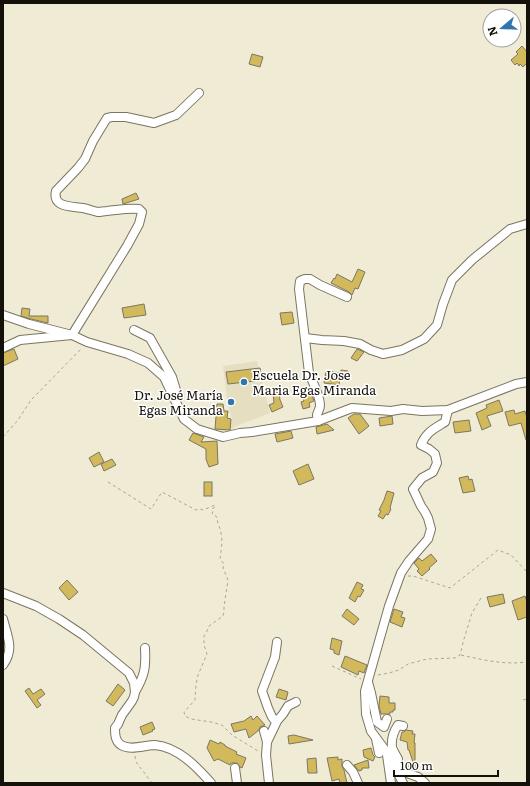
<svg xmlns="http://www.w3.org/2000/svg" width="530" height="786" viewBox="0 0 530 786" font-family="Literata,serif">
  <rect width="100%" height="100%" fill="#f0ebd5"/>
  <polygon fill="#e6dec1" points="257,361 270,413 234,427 228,434 220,433 232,420 227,399 223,366"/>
  <g fill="#d1b95c" stroke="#7c7763">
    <polygon points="522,46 527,52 527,63 523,67 520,64 519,66 517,63 515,65 511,60 518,54 516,52"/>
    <polygon points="252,54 263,57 260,67 249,64"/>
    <polygon points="136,193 139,199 123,204 122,199"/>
    <polygon points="358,269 365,272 358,289 355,288 352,295 349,292 331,283 334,278 335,279 337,274 352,282"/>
    <polygon points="144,304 146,315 124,318 122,308"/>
    <polygon points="22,308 30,309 29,316 48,316 48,323 31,319 21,316"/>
    <polygon points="292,312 294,323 282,325 280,313"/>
    <polygon points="14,349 18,359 3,366 3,353"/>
    <polygon points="357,349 364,352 357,361 351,358"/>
    <polygon points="260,368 261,374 254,375 255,381 228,384 226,372"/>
    <polygon points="341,370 348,371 347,380 340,379 339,385 324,383 326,371 341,373"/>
    <polygon points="310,390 314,401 309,403 310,407 303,409 301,402 304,401 301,393"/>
    <polygon points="279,392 280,400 283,407 272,412 269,405 274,403 273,393"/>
    <polygon points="499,400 503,411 487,416 491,426 482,430 476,413 487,408 486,405"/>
    <polygon points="217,404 223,404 224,411 228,411 227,418 231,419 230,430 215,429"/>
    <polygon points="514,410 515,414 525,411 527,418 527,440 526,440 521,423 509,426 505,412"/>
    <polygon points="354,414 360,414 369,426 359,434 348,418"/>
    <polygon points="392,416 393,424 380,426 379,418"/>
    <polygon points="469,420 471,431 455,433 453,422"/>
    <polygon points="327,424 334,430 317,434 316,427"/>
    <polygon points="291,431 293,438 277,442 275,434"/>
    <polygon points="193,433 204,437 201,442 217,441 218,464 209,467 206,459 206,449 189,440"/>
    <polygon points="99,452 104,462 94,467 89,458"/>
    <polygon points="112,459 116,465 104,471 101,464"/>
    <polygon points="308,464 314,479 299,485 293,471"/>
    <polygon points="468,476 469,480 472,479 475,491 463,493 459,478"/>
    <rect x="204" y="482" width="8" height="14"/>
    <polygon points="387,491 394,493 390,508 391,509 388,515 386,514 383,519 378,516 381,511 379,510 384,500"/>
    <polygon points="431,554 437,561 429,568 430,569 422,576 417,571 419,569 414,563 419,558 422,561"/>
    <polygon points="67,580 78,592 69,600 59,588"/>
    <polygon points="357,582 363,585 361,589 364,590 360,597 358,596 355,602 349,598"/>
    <polygon points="503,594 505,603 490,607 487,597"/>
    <polygon points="525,596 527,602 527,617 518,620 512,601"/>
    <polygon points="347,609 359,619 354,625 342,616"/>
    <polygon points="394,609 403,612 401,617 405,618 402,627 390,622"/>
    <polygon points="332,638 342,641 339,655 334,653 334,650 330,649"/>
    <polygon points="345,656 367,665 364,673 359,671 358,675 341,667"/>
    <polygon points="118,684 125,690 113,706 106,701"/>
    <polygon points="29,688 33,694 41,689 45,694 37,700 41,705 37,708 25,691"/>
    <polygon points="279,689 288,692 286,700 276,697"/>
    <polygon points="380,696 389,697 389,703 395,703 395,710 393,710 393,712 390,712 390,714 381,714 379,706"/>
    <polygon points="251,716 253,720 257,716 265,725 260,727 259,730 249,738 246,729 234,732 231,724 244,721"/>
    <polygon points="152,722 155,729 152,730 153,731 143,735 140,727"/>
    <polygon points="406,730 413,731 412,734 415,734 414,743 415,743 415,765 414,765 416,765 416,770 406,766 406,764 414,765 409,750 408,750 407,742 400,740 402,732 404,732"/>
    <polygon points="294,735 313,740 289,744 288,736"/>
    <polygon points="210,740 219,744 220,742 225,745 225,746 237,752 236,754 246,758 242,768 240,767 237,763 231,763 230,765 218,759 214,761 207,748"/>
    <polygon points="371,748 373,755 375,757 373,761 364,757 363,750"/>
    <polygon points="338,757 338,760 342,759 342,766 344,770 347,783 340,783 339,779 332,781 327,758"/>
    <polygon points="316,758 317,773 308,773 307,759"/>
    <polygon points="368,760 369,768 362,768 362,770 359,771 354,765"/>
  </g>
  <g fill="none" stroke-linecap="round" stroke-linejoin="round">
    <defs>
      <g id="minor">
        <polyline points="3,315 29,324 72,335 87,342 128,354 148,363 164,377 184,419 197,429 223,437 240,433 252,432 318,421 352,408 391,411 403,409 422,411 448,410 516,384 527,382"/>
        <polyline points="134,330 150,338 172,377 178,397"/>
        <polyline points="305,338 322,340 344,341 360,344 371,350 383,354 402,350 424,339 437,325 443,304 452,280 472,260 510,229 527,224"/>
        <path d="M3,348L20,340L72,335L127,246L139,224L142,212L139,209C128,208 118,210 107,211C104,211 101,212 98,212C93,211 88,209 83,208C72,206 52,208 56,191L78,168L85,159L93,141L107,118L112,117H126L154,123L176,115L199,93"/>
        <path d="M318,421C318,419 317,417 317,415C318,411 320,409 320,405C320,396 313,383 309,373L299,289L300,281L305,279H310L320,285L347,297"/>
        <path d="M3,593L36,606L59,619L83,635L129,673L134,683L135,692L134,697L132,701L122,715L118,724L115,728C115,734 115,741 121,745C131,751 145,745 155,745C178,747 197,767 211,783"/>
        <path d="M3,619C7,636 15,649 3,665"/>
        <polyline points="368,682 371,693 377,722 384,727 387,719"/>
        <path d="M135,692C145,675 146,667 145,648"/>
        <polyline points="276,722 272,717 268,708 262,691 275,657 277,642"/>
        <path d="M403,726L398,725C394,731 391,739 392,747C393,751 396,755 398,759L394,764L404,772L418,777L425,783"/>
        <polyline points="264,731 267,742 266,755 269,783"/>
        <polyline points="376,739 379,753"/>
        <polyline points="267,742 277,721 283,714 288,706 296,702"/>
        <polyline points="387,755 391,783"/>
        <polyline points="347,765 353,772 358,783"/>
        <polyline points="235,768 237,783"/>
        <path d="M403,783L388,754L371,731L366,714L365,691L389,606L401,573L409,561L428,539L431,529L428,518L425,512L421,506L413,489L422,478L433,472L437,463L435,454L429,449L421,445C426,432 434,429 445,422L448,410"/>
      </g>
    </defs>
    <use href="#minor" stroke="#7a7561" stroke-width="10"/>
    <g stroke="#a9a594" stroke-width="1" stroke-dasharray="3 3" stroke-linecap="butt">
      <polyline points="3,437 18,420 31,400 81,349"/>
      <path d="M108,482L151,509L162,492L196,510L200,509L203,510L215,505V507L212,509L213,511L212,514L217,517C217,523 220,527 221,533C223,541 221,551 220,559L224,564L223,568L228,580L224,607V612L223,616L209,626L207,631L204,636V645L207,654L198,675L196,684L195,700L184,712L185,716L191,719L211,722L222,725L232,735L258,751"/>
      <polyline points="408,576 413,576 450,588 498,550 511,555 527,572"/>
      <path d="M461,655C484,660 503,665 527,662"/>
      <polyline points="332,666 361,679"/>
      <polyline points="378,675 389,673 399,670 408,664 427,659 455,658 460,655 464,639 472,613 481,598"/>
      <polyline points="523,700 527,699"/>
      <polyline points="135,756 136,762 152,783"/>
    </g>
    <use href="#minor" stroke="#fff" stroke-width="8"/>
  </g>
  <g fill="#3176ab" stroke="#fff" stroke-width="1.5">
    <circle cx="244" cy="382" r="4"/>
    <circle cx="231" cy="402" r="4"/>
  </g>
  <g text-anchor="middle" stroke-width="3" stroke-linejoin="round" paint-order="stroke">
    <g font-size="13" fill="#131109" stroke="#fff" text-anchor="start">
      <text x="252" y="380">Escuela Dr. Jose<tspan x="252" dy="15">Maria Egas Miranda</tspan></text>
      <text x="223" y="400" text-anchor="end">Dr. José María<tspan x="223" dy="15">Egas Miranda</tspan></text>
    </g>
  </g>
  <rect width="530" height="786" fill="none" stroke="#131109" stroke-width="8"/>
  <g transform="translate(502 28) rotate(251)"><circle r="19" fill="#ffffff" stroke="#a1a09d"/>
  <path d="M0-3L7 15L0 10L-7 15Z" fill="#3176ab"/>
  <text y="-6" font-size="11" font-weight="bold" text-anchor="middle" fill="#131109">N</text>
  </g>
  <path d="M394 770v6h104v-6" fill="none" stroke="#131109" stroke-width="2"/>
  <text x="400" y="770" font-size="12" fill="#131109" stroke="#ffffff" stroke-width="3" paint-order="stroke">100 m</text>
</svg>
